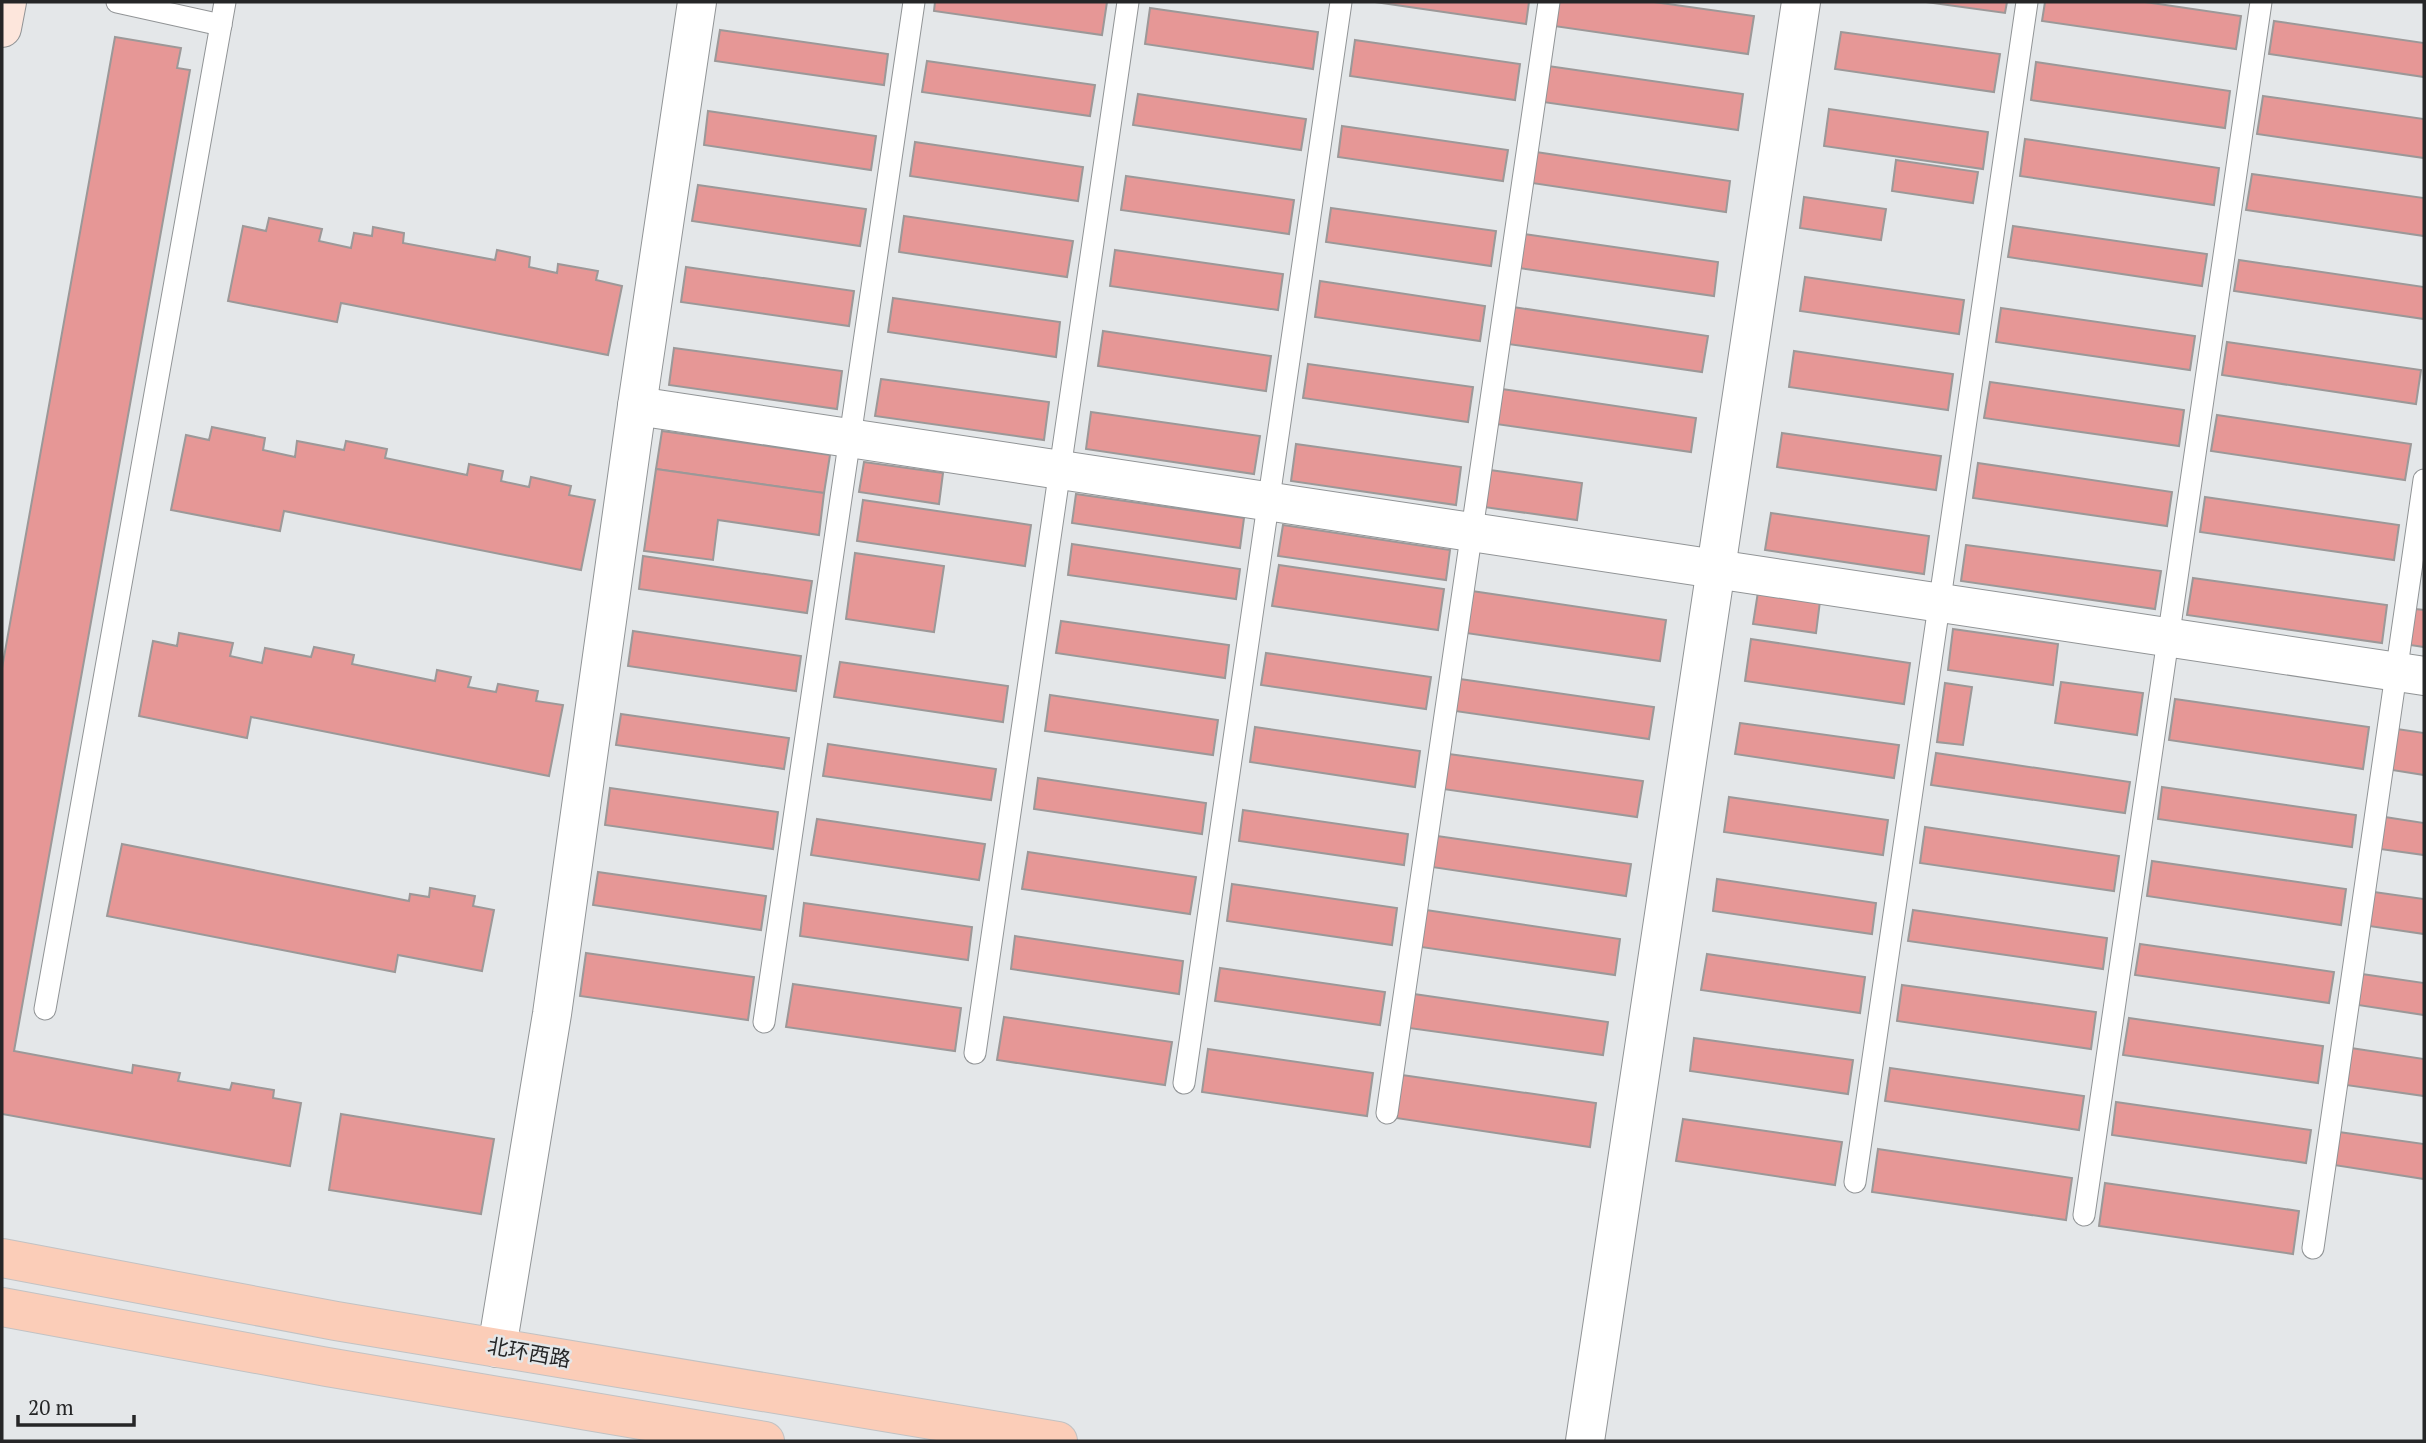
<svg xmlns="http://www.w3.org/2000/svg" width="2426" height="1443" viewBox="0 0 2426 1443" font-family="'PT Serif','Noto Sans SC',serif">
  <rect width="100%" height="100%" fill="#e4e7e9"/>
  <g fill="#e69796" stroke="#9c9898" stroke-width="2">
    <polygon points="935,2 1107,2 1102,35 934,11"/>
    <polygon points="1375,2 1529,2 1526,24"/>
    <polygon points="1558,2 1654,2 1754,16 1748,54 1554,26"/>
    <polygon points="1926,2 2007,2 2005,13"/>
    <polygon points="2045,2 2145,2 2241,16 2236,49 2042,21"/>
    <polygon points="1150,8 1318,32 1313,69 1145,44"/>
    <polygon points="2274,21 2424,43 2424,77 2269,54"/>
    <polygon points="720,30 888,54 884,85 715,61"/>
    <polygon points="1841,32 2000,54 1994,92 1835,69"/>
    <polygon points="115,37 181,48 177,68 190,70 14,1051 132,1073 133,1065 180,1073 178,1081 230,1090 232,1083 274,1090 273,1098 301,1103 290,1166 2,1114 2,668"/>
    <polygon points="1355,40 1520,64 1515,100 1350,76"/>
    <polygon points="927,61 1095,85 1090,116 922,92"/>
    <polygon points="2036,62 2230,91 2225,128 2031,100"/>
    <polygon points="1548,66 1743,94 1738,130 1543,102"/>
    <polygon points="1138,94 1306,119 1301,150 1133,125"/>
    <polygon points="2263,96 2424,119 2424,158 2257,134"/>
    <polygon points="1829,109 1988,132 1983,169 1824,146"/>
    <polygon points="708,111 876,136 871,170 704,145"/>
    <polygon points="1342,126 1508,150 1503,181 1338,157"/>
    <polygon points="2025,139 2219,168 2214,205 2020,176"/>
    <polygon points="915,142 1083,167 1078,201 910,176"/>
    <polygon points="1536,152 1730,181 1726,212 1532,183"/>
    <polygon points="1896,160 1978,172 1973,203 1892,191"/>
    <polygon points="2252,174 2424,198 2424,236 2246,210"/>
    <polygon points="1126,176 1294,200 1289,234 1121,210"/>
    <polygon points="698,185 866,209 860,246 692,221"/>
    <polygon points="1804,197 1886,209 1881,240 1800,228"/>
    <polygon points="1331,208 1496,231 1491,266 1326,242"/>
    <polygon points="904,216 1073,241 1067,277 899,252"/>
    <polygon points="269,218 322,229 319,241 351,248 354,233 372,236 373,227 404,233 403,243 495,260 497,250 530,257 529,267 557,273 558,264 598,271 596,280 622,286 608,355 341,303 337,322 228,301 243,226 266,231"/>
    <polygon points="2013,226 2207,254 2202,286 2008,257"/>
    <polygon points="1524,234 1718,262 1714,296 1519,268"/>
    <polygon points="1115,250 1283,274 1278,310 1110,286"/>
    <polygon points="2239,260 2424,287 2424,319 2234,291"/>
    <polygon points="686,267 854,291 849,326 681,302"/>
    <polygon points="1805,277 1964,300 1959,334 1800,311"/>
    <polygon points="1320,281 1485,306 1480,341 1315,317"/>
    <polygon points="893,298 1060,322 1056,357 888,332"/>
    <polygon points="1513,307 1708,336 1702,372 1508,344"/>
    <polygon points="2001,308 2195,336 2190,370 1996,342"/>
    <polygon points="1103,331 1271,356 1266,391 1098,366"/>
    <polygon points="2227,342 2421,370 2416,404 2222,375"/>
    <polygon points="674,348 842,371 837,409 669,385"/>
    <polygon points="1794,351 1953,374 1948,410 1789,387"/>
    <polygon points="1308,364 1473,387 1468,422 1303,398"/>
    <polygon points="881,379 1049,402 1044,440 875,416"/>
    <polygon points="1990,382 2184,410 2179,446 1984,418"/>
    <polygon points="1502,389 1696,418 1691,452 1496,424"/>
    <polygon points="1091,412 1260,436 1254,474 1086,449"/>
    <polygon points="2217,415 2411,444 2405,480 2211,451"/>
    <polygon points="212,427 265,438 263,450 295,457 297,441 344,450 346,441 387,449 385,458 467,475 469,464 503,471 501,481 529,487 531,477 571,486 569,495 595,500 581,570 284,511 280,531 171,510 186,435 209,440"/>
    <polygon points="662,431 830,455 824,493 656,469"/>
    <polygon points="1782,433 1941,456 1936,490 1777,467"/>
    <polygon points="1296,444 1461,467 1456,505 1291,481"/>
    <polygon points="864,462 943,473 939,504 859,492"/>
    <polygon points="1978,463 2172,492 2167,526 1973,498"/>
    <polygon points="656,469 824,493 819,535 718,520 713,560 644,551"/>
    <polygon points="1490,470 1582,483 1577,520 1484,507"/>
    <polygon points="1076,494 1244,518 1240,548 1072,523"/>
    <polygon points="2205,497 2399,525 2394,560 2200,532"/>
    <polygon points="863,500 1031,525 1025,566 857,541"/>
    <polygon points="1771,513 1929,536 1924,574 1765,550"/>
    <polygon points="1283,525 1450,550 1446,580 1278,556"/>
    <polygon points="1072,544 1240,569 1236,599 1068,575"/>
    <polygon points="1966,545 2161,571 2155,609 1961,581"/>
    <polygon points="855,553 944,566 934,632 846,619"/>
    <polygon points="643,556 812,581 807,613 639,589"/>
    <polygon points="1279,565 1444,589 1438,630 1272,606"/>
    <polygon points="2193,578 2387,605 2382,643 2187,615"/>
    <polygon points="1472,591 1666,620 1660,661 1466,633"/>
    <polygon points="1758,592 1820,601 1816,633 1753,624"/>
    <polygon points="2415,609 2424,610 2424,647 2410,645"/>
    <polygon points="1061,621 1229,645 1225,678 1056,653"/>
    <polygon points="1953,629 2058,644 2053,685 1948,670"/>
    <polygon points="633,631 801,656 796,691 628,666"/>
    <polygon points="179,633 233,643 230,656 262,663 265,648 311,657 314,647 354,655 352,664 435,681 437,670 471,677 468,687 496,692 498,684 538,691 536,701 563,705 549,776 251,717 247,738 139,716 153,641 177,646"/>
    <polygon points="1751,639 1910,663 1904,704 1745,681"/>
    <polygon points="1266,653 1431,677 1426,709 1261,685"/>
    <polygon points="840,662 1008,686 1003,722 834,697"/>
    <polygon points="1460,679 1654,707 1649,739 1455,711"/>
    <polygon points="2061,682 2143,693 2137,735 2055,723"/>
    <polygon points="1945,683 1972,687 1963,745 1937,742"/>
    <polygon points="1050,695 1218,720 1213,755 1045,731"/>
    <polygon points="2175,699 2369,727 2363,769 2169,740"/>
    <polygon points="621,714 789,738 784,769 616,745"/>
    <polygon points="1740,723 1899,745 1894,778 1735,754"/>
    <polygon points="1255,727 1420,751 1415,787 1250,762"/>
    <polygon points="2397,729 2424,733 2424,775 2392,770"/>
    <polygon points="828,744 996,769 991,800 823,776"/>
    <polygon points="1936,753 2130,782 2125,813 1931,785"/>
    <polygon points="1449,754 1643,781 1637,817 1443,789"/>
    <polygon points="1038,778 1206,803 1202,834 1034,809"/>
    <polygon points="2162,787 2356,815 2352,847 2158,819"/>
    <polygon points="610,788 778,812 773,849 605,825"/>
    <polygon points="1729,797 1888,820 1883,855 1724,832"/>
    <polygon points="1243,810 1408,834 1404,865 1239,841"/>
    <polygon points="2385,817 2424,823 2424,855 2380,849"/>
    <polygon points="817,819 985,844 979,880 811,855"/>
    <polygon points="1925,827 2119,856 2114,891 1920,863"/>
    <polygon points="1437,836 1631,864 1626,896 1432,867"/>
    <polygon points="122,844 409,901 410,894 429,897 430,888 475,896 473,906 494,910 482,971 398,955 395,972 107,916"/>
    <polygon points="1028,852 1196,877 1190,914 1022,889"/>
    <polygon points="2152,861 2346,889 2341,925 2147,896"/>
    <polygon points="598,872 766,896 761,930 593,905"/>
    <polygon points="1717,879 1876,903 1872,934 1713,911"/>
    <polygon points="1232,884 1397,908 1392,945 1227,921"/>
    <polygon points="2374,892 2424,899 2424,934 2369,926"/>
    <polygon points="804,903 972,927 968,960 800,936"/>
    <polygon points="1426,910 1620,939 1615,975 1421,947"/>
    <polygon points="1913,910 2107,938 2103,969 1908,941"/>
    <polygon points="1015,936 1183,961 1179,994 1011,969"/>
    <polygon points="2140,944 2334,972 2329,1003 2135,975"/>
    <polygon points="586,953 754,977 748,1020 580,996"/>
    <polygon points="1707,954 1865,977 1860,1013 1701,990"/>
    <polygon points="1220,968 1385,992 1380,1025 1215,1001"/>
    <polygon points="2362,974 2424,983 2424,1015 2358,1005"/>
    <polygon points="793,984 961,1008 955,1051 786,1027"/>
    <polygon points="1902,985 2096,1012 2091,1049 1897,1021"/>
    <polygon points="1414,994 1608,1022 1603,1055 1409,1028"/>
    <polygon points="1004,1017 1172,1042 1165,1085 997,1060"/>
    <polygon points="2129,1018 2323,1046 2318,1083 2123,1055"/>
    <polygon points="1694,1038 1853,1060 1848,1094 1690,1071"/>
    <polygon points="2351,1048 2424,1059 2424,1096 2346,1085"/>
    <polygon points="1208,1049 1373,1073 1367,1116 1202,1092"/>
    <polygon points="1890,1068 2084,1096 2079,1130 1885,1101"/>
    <polygon points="1402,1075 1596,1103 1590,1147 1396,1118"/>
    <polygon points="2116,1102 2311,1130 2306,1163 2112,1135"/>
    <polygon points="341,1114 494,1139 481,1214 329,1190"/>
    <polygon points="1683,1119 1842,1142 1835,1185 1676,1161"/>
    <polygon points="2339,1132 2424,1144 2424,1179 2334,1165"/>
    <polygon points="1878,1149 2072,1178 2066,1220 1872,1192"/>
    <polygon points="2105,1183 2299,1211 2293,1254 2099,1226"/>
  </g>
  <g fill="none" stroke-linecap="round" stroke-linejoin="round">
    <defs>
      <g id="service">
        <polyline points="117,2 221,25"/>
        <polyline points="45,1009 225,2"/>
        <polyline points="764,1022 914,2"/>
        <polyline points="975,1053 1128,2"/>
        <polyline points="1184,1083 1341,2"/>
        <polyline points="1387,1113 1549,2"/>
        <polyline points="1855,1182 2027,2"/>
        <polyline points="2084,1215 2261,2"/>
        <polyline points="2313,1248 2424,480"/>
      </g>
      <g id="minor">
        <polyline points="637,406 2424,676"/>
        <polyline points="497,1348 552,1014 637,406 697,2"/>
      </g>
      <polyline id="tertiary" points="1585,1441 1801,2"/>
      <polyline id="secondary" points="2,28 7,2"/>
      <g id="primary">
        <polyline points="2,1258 336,1321 1058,1441"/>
        <polyline points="2,1307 327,1367 765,1441"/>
      </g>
    </defs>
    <use href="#service" stroke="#919496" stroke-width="23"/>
    <use href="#minor" stroke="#919496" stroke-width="40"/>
    <use href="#tertiary" stroke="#919496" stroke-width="40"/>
    <use href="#secondary" stroke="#919496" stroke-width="40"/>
    <use href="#primary" stroke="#c2c2c3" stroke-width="40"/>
    <use href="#service" stroke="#fff" stroke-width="21"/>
    <use href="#minor" stroke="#fff" stroke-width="38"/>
    <use href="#tertiary" stroke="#fff" stroke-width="38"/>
    <use href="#secondary" stroke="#fde6dc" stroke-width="38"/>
    <use href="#primary" stroke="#fbcdb8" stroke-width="38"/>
  </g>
  <g text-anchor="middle" stroke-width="5" stroke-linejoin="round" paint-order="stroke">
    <g font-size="21" fill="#252627" stroke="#e4e7e9">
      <text transform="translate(529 1353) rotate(10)" y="7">北环西路</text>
    </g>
  </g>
  <rect width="2426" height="1443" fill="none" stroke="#252627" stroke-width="7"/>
  <path d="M18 1415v10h116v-10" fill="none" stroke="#252627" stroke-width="3.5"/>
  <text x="28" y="1415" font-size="21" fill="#252627" stroke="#e4e7e9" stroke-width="5" paint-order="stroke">20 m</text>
</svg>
